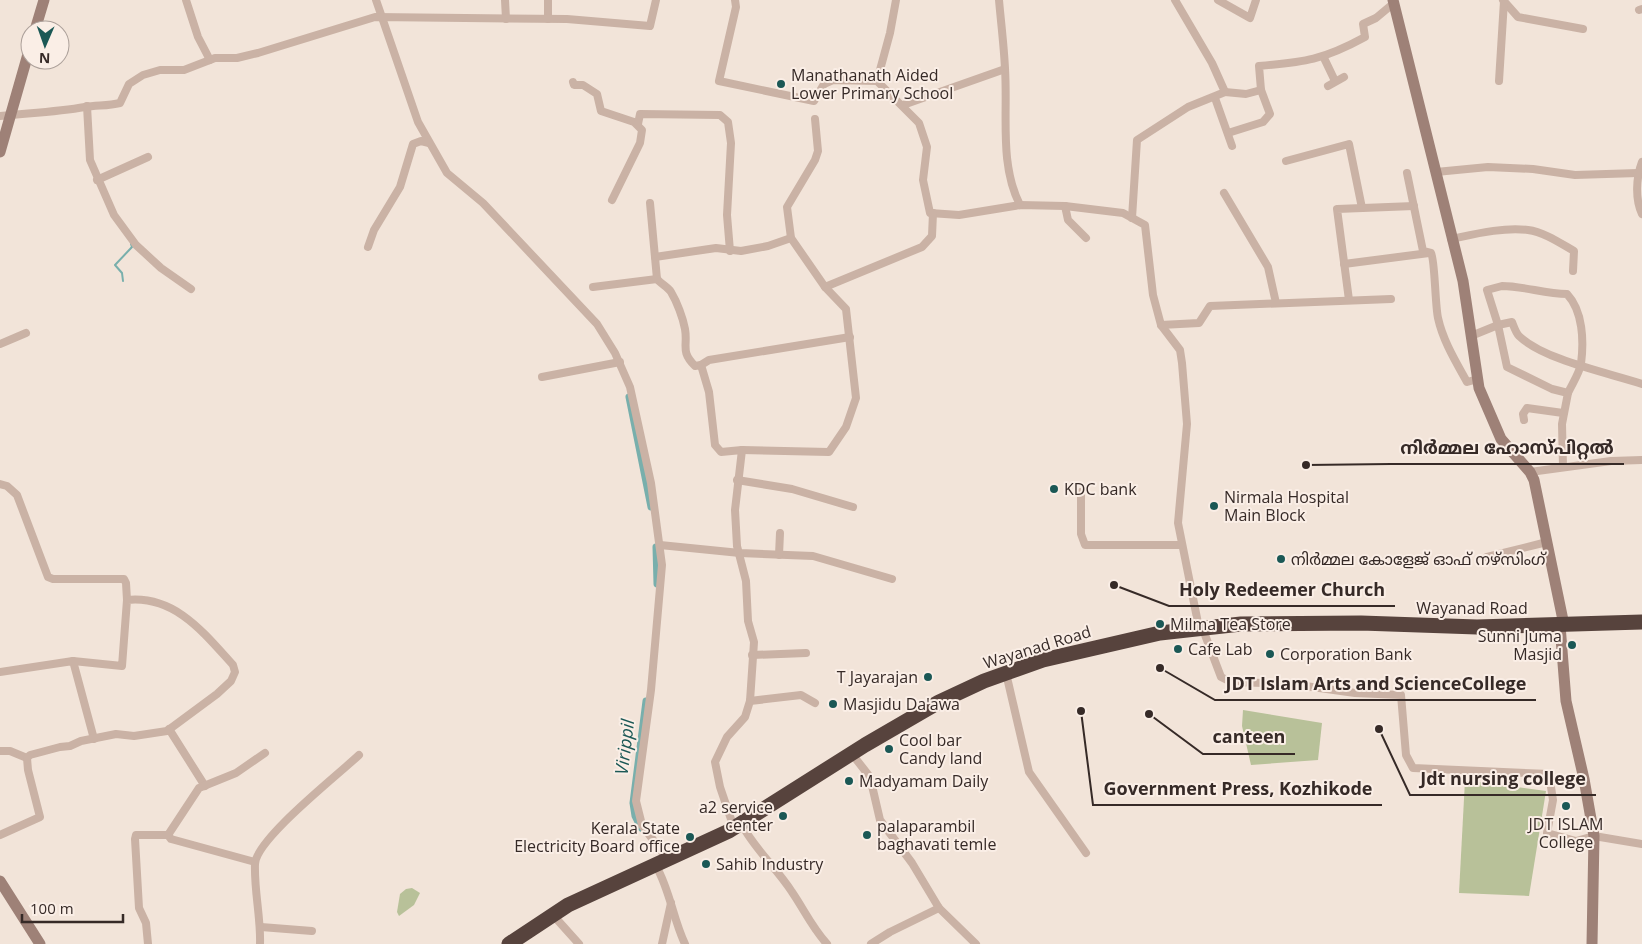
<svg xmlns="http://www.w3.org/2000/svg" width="1642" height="944" viewBox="0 0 1642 944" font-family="'Open Sans','Noto Sans Malayalam',sans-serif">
  <rect width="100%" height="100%" fill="#f2e4d9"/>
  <g fill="#b8c199">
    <polygon points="1243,710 1322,723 1318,760 1251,765 1242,726"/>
    <polygon points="1465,780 1546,791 1529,896 1459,893"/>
    <polygon points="412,888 420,893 414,905 399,916 397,912 400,894 406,889"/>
  </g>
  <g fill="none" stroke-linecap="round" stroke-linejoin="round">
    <polyline stroke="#78afac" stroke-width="2" points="123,281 122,273 115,265 132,247 131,244"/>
    <g stroke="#78afac" stroke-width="7">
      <polyline points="629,397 651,507"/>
      <polyline points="656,547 657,584"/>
      <polyline points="641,828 635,816 633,803 646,701"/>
    </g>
    <g stroke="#cab2a5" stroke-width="8">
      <polyline points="186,0 198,37 210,60"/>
      <polyline points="376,0 418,122 447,173 483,203 597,324 615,353 630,387 651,483 662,565 651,690 636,801 642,825 668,860"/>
      <polyline points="505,0 506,19"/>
      <polyline points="548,0 548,19"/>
      <polyline points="735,0 736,7 719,81 814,101 824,84 833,80 877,81 919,123 927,147 923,180 930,213 959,215 1020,205 1065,206 1123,213 1145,225 1153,295 1161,325 1180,350 1182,363 1187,424 1178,523 1199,628"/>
      <path d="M999,0C1001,23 1004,46 1005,69C1008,114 999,164 1020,205"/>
      <polyline points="1218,0 1250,18 1256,0"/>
      <polyline points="1503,0 1518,17 1583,29"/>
      <polyline points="1639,10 1642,9"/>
      <polyline points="1324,58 1335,81"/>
      <polyline points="877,81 890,33 896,0"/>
      <polyline points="1499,81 1504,1"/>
      <polyline points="573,82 574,85 583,85 597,94 601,111 634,122 642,130 640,143 612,200"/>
      <polyline points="1328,86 1344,77"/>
      <polyline points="1225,92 1246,94 1261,90"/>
      <polyline points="1215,98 1232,146"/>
      <polyline points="903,105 1005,69"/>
      <polyline points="87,106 90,160 114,215 136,245 161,268 191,289"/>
      <path d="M0,116C29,113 57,112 85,107C97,105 108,106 120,103L129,84L143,75L160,70H184L215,58H237L258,53L375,17L567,19L650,26L656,0"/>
      <polyline points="638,124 640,114 720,115 728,122 731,143 727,215 730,251"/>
      <path d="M1228,133L1263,122L1270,114L1261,90L1259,66C1305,62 1323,60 1365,37L1363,24L1376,18L1394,3"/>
      <polyline points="1286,161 1349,144 1362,208"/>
      <path d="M1642,162C1636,178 1635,199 1642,214"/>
      <polyline points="1436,172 1488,167 1533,169 1575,175 1638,173"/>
      <path d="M1407,173L1423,251L1431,253C1435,259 1435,305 1438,318C1443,341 1456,362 1467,382L1478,379"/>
      <polyline points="97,180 148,157"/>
      <polyline points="1224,193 1268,267 1276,303"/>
      <path d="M650,203L657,279C661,284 668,287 671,292C677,302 683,318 685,329C688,346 680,351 695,366L701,365"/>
      <polyline points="1065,206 1068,220 1086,238"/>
      <polyline points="1132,218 1137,140 1188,107 1225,92 1212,63 1175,0"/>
      <path d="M1451,239C1475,234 1503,227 1528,230C1544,232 1560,243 1574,251L1573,271"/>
      <polyline points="368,247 374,230 400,187 413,144 421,141 429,143"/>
      <polyline points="655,257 716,248 741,251 768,246 791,238"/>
      <polyline points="1344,264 1429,253"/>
      <path d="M1502,286C1524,286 1545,294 1567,294C1583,311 1584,341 1581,364C1579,374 1572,384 1568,393L1552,389L1507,367L1498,325L1487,290Z"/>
      <polyline points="593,287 657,279"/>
      <polyline points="825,287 922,247 932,236 933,213"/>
      <polyline points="1349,300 1337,209 1414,206"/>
      <polyline points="1161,325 1199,323 1210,306 1391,299"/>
      <path d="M1471,336L1498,325L1512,322C1514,327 1516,333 1519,336C1544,360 1609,373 1642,384"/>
      <polyline points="0,344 26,333"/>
      <polyline points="542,377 620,362"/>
      <polyline points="1524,420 1523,414 1527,408 1563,413"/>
      <polyline points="742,450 829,452 846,427 856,398 846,309 825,287 791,238 787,207 815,160 818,151 815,119"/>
      <polyline points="1563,467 1562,424 1568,393"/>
      <polyline points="1530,472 1611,461 1642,460"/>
      <polyline points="737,480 792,489 853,507"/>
      <polyline points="0,484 7,486 17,495 48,577 53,579 124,579 126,583 127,600"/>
      <polyline points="1081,492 1081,534 1085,545 1181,545"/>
      <polyline points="660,545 740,553 813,556 892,579"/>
      <polyline points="779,555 780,533"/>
      <polyline points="1487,557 1547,542"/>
      <polyline points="1202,627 1221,677 1231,682 1291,684 1355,693 1401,695 1406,755 1413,768 1549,774 1553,800 1547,833 1576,841 1594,836 1642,844"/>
      <polyline points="752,655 806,653"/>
      <polyline points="0,672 73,661 94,739"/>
      <polyline points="1006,673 1029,772 1086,853"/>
      <polyline points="750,701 801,695 815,703"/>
      <polyline points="169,729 205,786"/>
      <polyline points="0,751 10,751 27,758"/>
      <polyline points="852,754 870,777 880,820 912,863 939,908 976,944"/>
      <path d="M741,823C754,849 777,868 792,892C805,911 811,926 827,944"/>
      <polyline points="734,828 720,787 715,762 727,737 745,717 750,701 754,642 748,621 746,581 737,546 735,510 742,450 721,452 715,445 709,392 701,365 709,360 850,337"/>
      <path d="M0,835L40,817L28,770L27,758L30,755L60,747L70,746L81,741L116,734L134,736L167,731L217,694L231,681L235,672L233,665C204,633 175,595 127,600L122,666L73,661"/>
      <polyline points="255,862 171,839 168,835 199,788 236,773 265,753"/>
      <path d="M656,866C670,890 673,919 685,944"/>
      <polyline points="553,915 579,944"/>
      <polyline points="261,927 312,931"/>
      <polyline points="148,944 146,923 139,908 135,839 136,835 168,835"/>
      <path d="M260,944C261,918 254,891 255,864C256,839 338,775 359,755"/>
      <polyline points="662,944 671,903"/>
      <polyline points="871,944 890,932 939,908"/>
    </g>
    <g stroke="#9e8177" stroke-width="11">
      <polyline points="1393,0 1463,281 1479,388 1501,439 1530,472 1534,480 1564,625"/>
      <polyline points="35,30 44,0"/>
      <polyline points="0,152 30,47"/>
      <polyline points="1560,625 1566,701 1584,779 1594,836 1592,944"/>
      <polyline points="0,881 40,944"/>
    </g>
    <polyline stroke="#57433d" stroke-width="15" points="509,944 568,905 729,831 865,745 939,702 984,681 1043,660 1160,633 1241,624 1361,623 1477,627 1642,622"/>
  </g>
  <g fill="#1b5855" stroke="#faeee6" stroke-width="2">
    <circle cx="781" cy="84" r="5"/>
    <circle cx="1054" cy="489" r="5"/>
    <circle cx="1214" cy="506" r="5"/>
    <circle cx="1281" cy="559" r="5"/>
    <circle cx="1160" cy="624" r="5"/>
    <circle cx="1572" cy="645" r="5"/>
    <circle cx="1178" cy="649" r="5"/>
    <circle cx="1270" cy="654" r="5"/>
    <circle cx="928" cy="677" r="5"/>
    <circle cx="833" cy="704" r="5"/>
    <circle cx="889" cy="749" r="5"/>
    <circle cx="849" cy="781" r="5"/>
    <circle cx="1566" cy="806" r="5"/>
    <circle cx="783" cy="816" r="5"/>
    <circle cx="867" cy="835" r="5"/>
    <circle cx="690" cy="837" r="5"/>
    <circle cx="706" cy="864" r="5"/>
  </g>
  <g text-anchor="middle" stroke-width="4" stroke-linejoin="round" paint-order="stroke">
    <g font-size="16" fill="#362a27" stroke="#faeee6" text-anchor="start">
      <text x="791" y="81">Manathanath Aided<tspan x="791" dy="18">Lower Primary School</tspan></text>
      <text x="1064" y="495">KDC bank</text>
      <text x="1224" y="503">Nirmala Hospital<tspan x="1224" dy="18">Main Block</tspan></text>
      <text x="1291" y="565">നിർമ്മല കോളേജ് ഓഫ് നഴ്സിംഗ്</text>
      <text x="1170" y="630">Milma Tea Store</text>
      <text x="1562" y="642" text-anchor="end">Sunni Juma<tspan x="1562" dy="18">Masjid</tspan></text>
      <text x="1188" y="655">Cafe Lab</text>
      <text x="1280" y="660">Corporation Bank</text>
      <text x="918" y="683" text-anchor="end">T Jayarajan</text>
      <text x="843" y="710">Masjidu Da'awa</text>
      <text x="899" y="746">Cool bar<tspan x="899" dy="18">Candy land</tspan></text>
      <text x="859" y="787">Madyamam Daily</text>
      <text x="773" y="813" text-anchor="end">a2 service<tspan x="773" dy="18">center</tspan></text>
      <text x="1566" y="830" text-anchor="middle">JDT ISLAM<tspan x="1566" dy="18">College</tspan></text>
      <text x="877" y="832">palaparambil<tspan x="877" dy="18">baghavati temle</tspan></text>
      <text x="680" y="834" text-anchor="end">Kerala State<tspan x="680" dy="18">Electricity Board office</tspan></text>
      <text x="716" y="870">Sahib Industry</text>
    </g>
    <g font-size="16" fill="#362a27" stroke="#faeee6">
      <text x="1472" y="614">Wayanad Road</text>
      <text transform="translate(1037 647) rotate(-17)" y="6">Wayanad Road</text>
    </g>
    <g font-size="18" font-style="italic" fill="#1b5855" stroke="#faeee6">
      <text transform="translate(625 747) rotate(-83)" y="6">Virippil</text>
    </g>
  </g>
  <path fill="none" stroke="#362a27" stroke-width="2" d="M1306 465L1391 464H1624M1114 585L1169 606H1395M1160 668L1215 700H1536M1149 714L1203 754H1295M1379 729L1410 795H1596M1081 711L1093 805H1382"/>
  <g fill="#362a27" stroke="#faeee6" stroke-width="2">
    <circle cx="1306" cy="465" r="5"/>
    <circle cx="1114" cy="585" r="5"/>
    <circle cx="1160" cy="668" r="5"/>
    <circle cx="1149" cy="714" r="5"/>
    <circle cx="1379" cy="729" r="5"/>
    <circle cx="1081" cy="711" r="5"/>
  </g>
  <g font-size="18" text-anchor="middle" font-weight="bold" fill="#362a27" stroke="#faeee6" stroke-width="4" stroke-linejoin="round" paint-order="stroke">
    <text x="1507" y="454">നിർമ്മല ഹോസ്പിറ്റൽ</text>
    <text x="1282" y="596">Holy Redeemer Church</text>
    <text x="1376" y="690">JDT Islam Arts and ScienceCollege</text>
    <text x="1249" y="743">canteen</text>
    <text x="1503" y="785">Jdt nursing college</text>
    <text x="1238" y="795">Government Press, Kozhikode</text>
  </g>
  <g transform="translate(45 45) rotate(182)"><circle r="24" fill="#faeee6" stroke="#aca09a"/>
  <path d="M0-4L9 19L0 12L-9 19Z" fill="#1b5855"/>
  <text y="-8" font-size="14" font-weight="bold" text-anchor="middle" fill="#362a27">N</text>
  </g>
  <path d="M22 914v8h101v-8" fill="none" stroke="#362a27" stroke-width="2.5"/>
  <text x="30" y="914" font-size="15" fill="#362a27" stroke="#faeee6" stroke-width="4" paint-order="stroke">100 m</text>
</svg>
